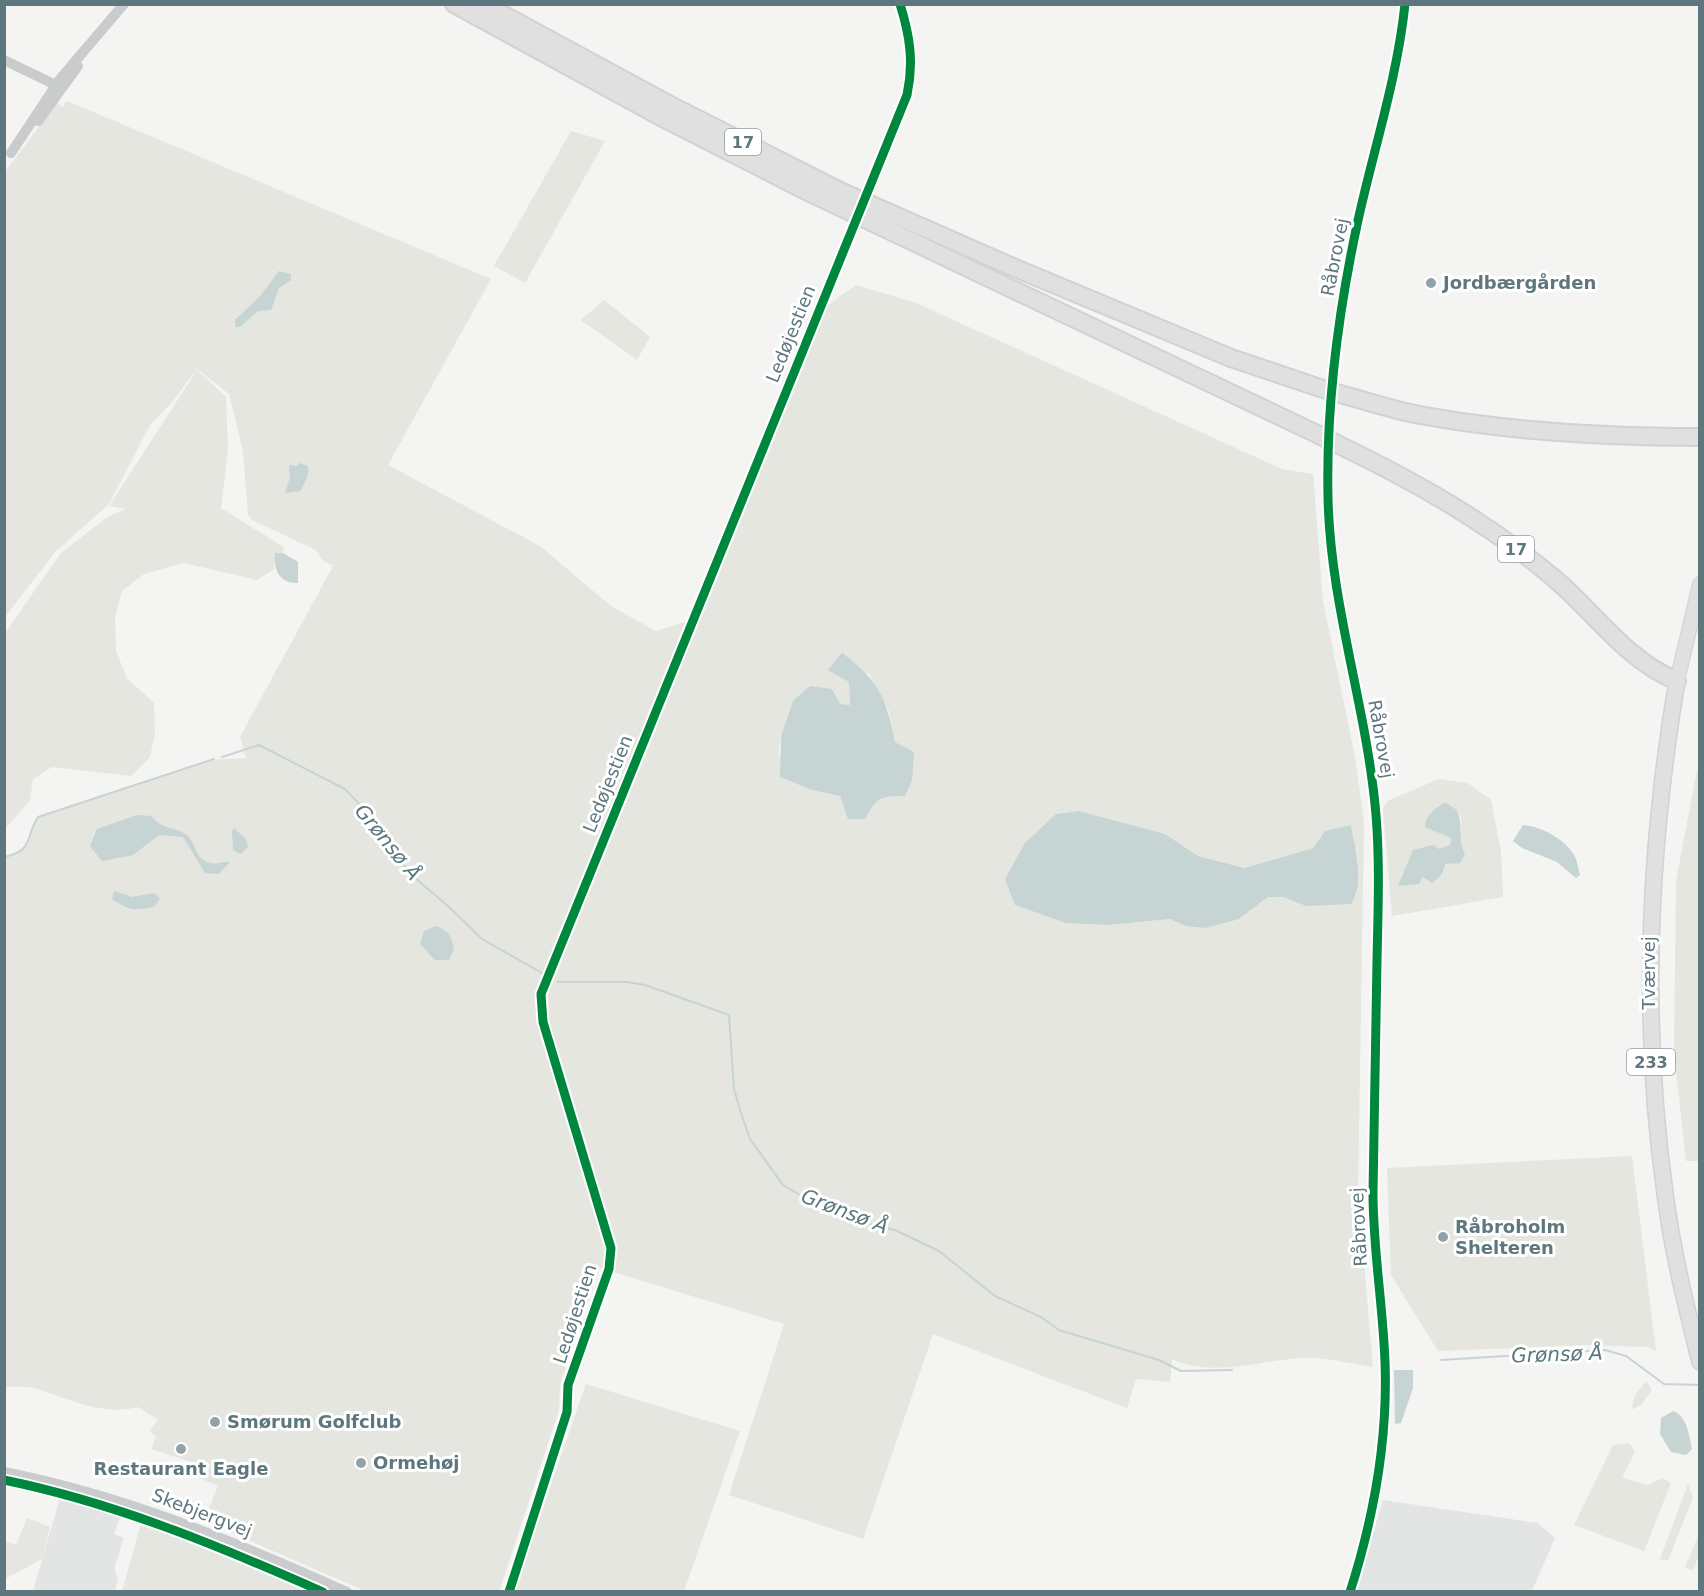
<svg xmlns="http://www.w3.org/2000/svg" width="1704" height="1596" viewBox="0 0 1704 1596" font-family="'DejaVu Sans',sans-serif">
  <rect width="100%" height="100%" fill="#f4f4f2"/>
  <g fill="#e3e5e4">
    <polygon points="60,1498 121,1516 114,1534 124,1538 114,1568 118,1579 115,1591 33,1591"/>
    <polygon points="1383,1500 1538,1523 1555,1538 1532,1591 1355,1592"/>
  </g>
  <g fill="#e4e6df" fill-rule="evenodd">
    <path d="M67,101L491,279L388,465L540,546L611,606L656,631L701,617L824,308L856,285L916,303L1282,469L1313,474L1323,601L1355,757L1364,822L1358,1193L1373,1367C1352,1364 1330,1358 1309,1358C1265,1358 1214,1379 1172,1359L1170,1382L1136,1379L1127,1408L933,1334L863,1539L729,1495L784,1324L600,1268L560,1384L559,1410L499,1592L365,1591L204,1521L218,1486L197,1477L201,1465L151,1449L156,1437L150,1431L158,1420L138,1407C102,1416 71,1400 38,1389C28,1386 15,1387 5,1387V857C34,851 25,837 38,817L209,760L246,758L240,737L333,566L322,560L316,550L252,520L248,515L243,451L229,394L197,369L172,402L150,425L109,504L55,552L5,617L4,173L57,103L63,107ZM828,669L869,674L889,711L895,742L904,747L905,796H886L874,801L812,790L778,753L781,736L793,701L850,705L849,682ZM1079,811L1165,834L1198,856L1246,868L1313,848L1325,831L1351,825L1358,861L1356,896L1307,906L1283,897H1268L1239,919L1186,926L1170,919L1108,925L1066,923L1025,843L1056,814Z"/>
    <polygon points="571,131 605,141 525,283 494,266"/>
    <polygon points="604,300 650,337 637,360 581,320"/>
    <polygon points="197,370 226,397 228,449 221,508 285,548 275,562 274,569 257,580 184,563 144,574 122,591 115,617 116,651 127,678 154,703 155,732 150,757 131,776 52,767 33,779 30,800 5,829 5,633 61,553 106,518 126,509 109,506"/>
    <polygon points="1699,760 1700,1161 1686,1161 1674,1052 1676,881"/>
    <path d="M1439,779L1468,783L1491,800L1501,852L1503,897L1392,916L1383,809L1387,801ZM1445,802C1448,804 1454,807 1457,810C1472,827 1446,872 1432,882L1423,877L1439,849L1450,846L1451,838L1425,820L1431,811Z"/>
    <polygon points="1632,1156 1656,1351 1647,1347 1588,1345 1438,1351 1391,1275 1387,1168"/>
    <polygon points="1646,1381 1652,1390 1641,1405 1631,1410 1635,1395"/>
    <polygon points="586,1384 740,1431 684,1591 514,1591"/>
    <polygon points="1629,1443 1635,1452 1622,1478 1649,1485 1662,1478 1671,1483 1644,1551 1574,1525 1613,1445"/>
    <polygon points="1688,1484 1693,1497 1668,1561 1660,1559"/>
    <polygon points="27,1518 50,1527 42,1559 5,1579 5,1541 16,1545"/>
    <polygon points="141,1523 213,1548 312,1591 122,1591"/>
    <polygon points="1699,1534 1699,1555 1693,1571 1685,1567"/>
  </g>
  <g fill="#c6d4d4">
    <polygon points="279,271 291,274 291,280 279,288 271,310 258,311 240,327 235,327 235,320 260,296"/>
    <path d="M299,463L308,466C310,475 305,482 300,491L285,493L290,478L289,465L297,466Z"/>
    <path d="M275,553H283L298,562V583C278,583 274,570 275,553Z"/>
    <path d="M842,653C879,681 886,697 895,742L914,752L912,780L905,796C880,796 877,797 865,819H848L840,796L812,790L780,777L781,736L793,701L810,686L832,689L840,704L850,705L849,682L828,670Z"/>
    <path d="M1445,802L1457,810C1464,826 1457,840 1465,854L1460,863L1446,864L1441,875L1432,883L1423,877L1419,884L1398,886L1413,850L1433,845L1439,849L1450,845L1451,838L1425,827C1425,814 1435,809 1445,802Z"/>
    <path d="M1079,811L1165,834L1198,856L1245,868L1313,848L1325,831L1351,825C1355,848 1365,883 1351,904L1306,906L1283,897H1268L1239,919L1206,928L1186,926L1170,919L1108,925L1066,923L1015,905L1005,879L1025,843L1056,814Z"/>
    <path d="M137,815L151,816C163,831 177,826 188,836C196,845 195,857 207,862C216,866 222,861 230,862L219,874L205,873L183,837L159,835L133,855L102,861L90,846L97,829Z"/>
    <path d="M1523,825C1539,826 1563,838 1572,852C1577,858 1578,868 1580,875L1576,878L1557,862L1522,848L1513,841Z"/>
    <polygon points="234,828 246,839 248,847 241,854 233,850 232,831"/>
    <path d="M114,891L132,897L154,893L160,898L155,906C136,912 128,910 112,899Z"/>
    <path d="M436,926C449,930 452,938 454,950L449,960H435L420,944L424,931Z"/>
    <polygon points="1394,1370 1413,1370 1413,1388 1401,1423 1395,1424"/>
    <path d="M1673,1411C1687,1416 1689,1435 1692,1449L1686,1455L1671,1452L1660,1434L1661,1418Z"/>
  </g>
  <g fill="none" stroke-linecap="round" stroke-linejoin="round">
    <g stroke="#c6d4d4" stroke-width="2">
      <polyline points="222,757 259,745 345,789 365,810 390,849 414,877 449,907 482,939 542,973"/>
      <path d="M4,857C34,851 25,837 38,817L214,759"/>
      <polyline points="558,982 627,982 645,985 729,1015 734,1089 741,1113 750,1139 783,1185 810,1201 870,1224 895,1230 939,1251 995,1296 1041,1317 1059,1330 1159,1360 1181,1371 1232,1370"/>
      <polyline points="1441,1360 1605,1350 1626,1356 1664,1384 1700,1385"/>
    </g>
    <defs>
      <polyline id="primary" points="1677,681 1700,584"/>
      <path id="trunk" d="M1677,681C1648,852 1641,1021 1665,1193C1672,1250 1686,1306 1700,1362"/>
      <g id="motorway">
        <polyline points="454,4 659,116 804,190 1319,435"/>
        <polyline points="484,4 674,107 840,191 1008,265 1231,358 1320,388"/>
        <path d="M1340,394C1367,401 1393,410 1420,415C1512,432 1606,437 1700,437"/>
        <path d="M1337,444C1414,481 1489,523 1555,579C1595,613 1626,660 1677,681"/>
      </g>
    </defs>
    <use href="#primary" stroke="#d0d1d1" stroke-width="16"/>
    <use href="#trunk" stroke="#d1d2d2" stroke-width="18"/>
    <use href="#motorway" stroke="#d1d2d2" stroke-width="20"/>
    <g stroke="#cacbcc" stroke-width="10">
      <polyline points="4,60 60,87"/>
      <polyline points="38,121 78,66"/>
      <polyline points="11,153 60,79 124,4"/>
      <path d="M4,1472C125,1496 236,1542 347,1592"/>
      <path d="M1350,1592C1374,1517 1388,1441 1385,1362C1383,1306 1373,1249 1373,1193C1374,1115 1375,1037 1377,960C1378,912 1380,863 1376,815C1367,708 1330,605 1328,497C1326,405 1338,314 1357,225C1373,151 1397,80 1405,4"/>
    </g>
    <use href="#primary" stroke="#dfe0df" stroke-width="14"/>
    <use href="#trunk" stroke="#dfe0df" stroke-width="15"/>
    <use href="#motorway" stroke="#dfe0df" stroke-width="16"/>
    <defs>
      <g id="motorway-bridge">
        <polyline points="1320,388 1340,394"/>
        <polyline points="1319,435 1337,444"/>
      </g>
    </defs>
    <use href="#motorway-bridge" stroke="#d1d2d2" stroke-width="20" stroke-linecap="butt"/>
    <use href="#motorway-bridge" stroke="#dfe0df" stroke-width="16"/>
    <defs>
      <g id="cycleway">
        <path d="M4,1480C116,1503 219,1546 323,1592"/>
        <path d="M509,1592L567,1412L568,1385L609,1269L611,1248L543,1022L541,994L907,95C914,63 910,36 900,4"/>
        <path d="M1350,1592C1374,1517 1388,1441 1385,1362C1383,1306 1373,1249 1373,1193C1374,1115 1375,1037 1377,960C1378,912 1380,863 1376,815C1367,708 1330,605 1328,497C1326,405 1338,314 1357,225C1373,151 1397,80 1405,4"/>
      </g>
    </defs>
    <use href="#cycleway" stroke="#fff" stroke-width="13"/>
    <use href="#cycleway" stroke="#00873e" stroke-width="9"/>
  </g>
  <g fill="#92a3a7" stroke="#fff" stroke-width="2">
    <circle cx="1431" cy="283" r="6"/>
    <circle cx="1443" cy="1237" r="6"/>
    <circle cx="215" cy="1422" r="6"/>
    <circle cx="181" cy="1449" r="6"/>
    <circle cx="361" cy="1463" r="6"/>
  </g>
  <g text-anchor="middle" stroke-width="6" stroke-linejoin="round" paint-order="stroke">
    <g fill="#fff" stroke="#8ea0a5" stroke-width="1.5">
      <rect x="725" y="129" width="36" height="26" rx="4.5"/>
      <rect x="1498" y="536" width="36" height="26" rx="4.5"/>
      <rect x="1627" y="1049" width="48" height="26" rx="4.5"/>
    </g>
    <g font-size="16" font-weight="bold" fill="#5e777f">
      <text x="743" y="148">17</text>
      <text x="1516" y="555">17</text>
      <text x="1651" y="1068">233</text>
    </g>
    <g font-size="18" fill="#5e777f" stroke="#fff">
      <text transform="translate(1335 257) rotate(-79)" y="6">Råbrovej</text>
      <text transform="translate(791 334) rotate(-68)" y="6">Ledøjestien</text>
      <text transform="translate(1381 739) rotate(80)" y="6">Råbrovej</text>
      <text transform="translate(608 784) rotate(-68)" y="6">Ledøjestien</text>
      <text transform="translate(1649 973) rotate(-90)" y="6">Tværvej</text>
      <text transform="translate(1359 1227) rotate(-93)" y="6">Råbrovej</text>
      <text transform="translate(575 1314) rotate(-72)" y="6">Ledøjestien</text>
      <text transform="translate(202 1513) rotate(21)" y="6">Skebjergvej</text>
    </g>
    <g font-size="18" font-weight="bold" fill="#5e777f" stroke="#fff" text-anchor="start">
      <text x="1443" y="289">Jordbærgården</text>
      <text x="1455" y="1233">Råbroholm<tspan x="1455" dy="21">Shelteren</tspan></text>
      <text x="227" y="1428">Smørum Golfclub</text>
      <text x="373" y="1469">Ormehøj</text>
      <text x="181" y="1475" text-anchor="middle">Restaurant Eagle</text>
    </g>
    <g font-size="20" font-style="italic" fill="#58787b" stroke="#fff">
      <text transform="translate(388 842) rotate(51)" y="7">Grønsø Å</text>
      <text transform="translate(845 1211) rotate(21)" y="7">Grønsø Å</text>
      <text transform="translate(1557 1354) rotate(-2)" y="7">Grønsø Å</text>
    </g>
  </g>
  <rect width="1704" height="1596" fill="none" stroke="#5e777f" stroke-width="12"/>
</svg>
